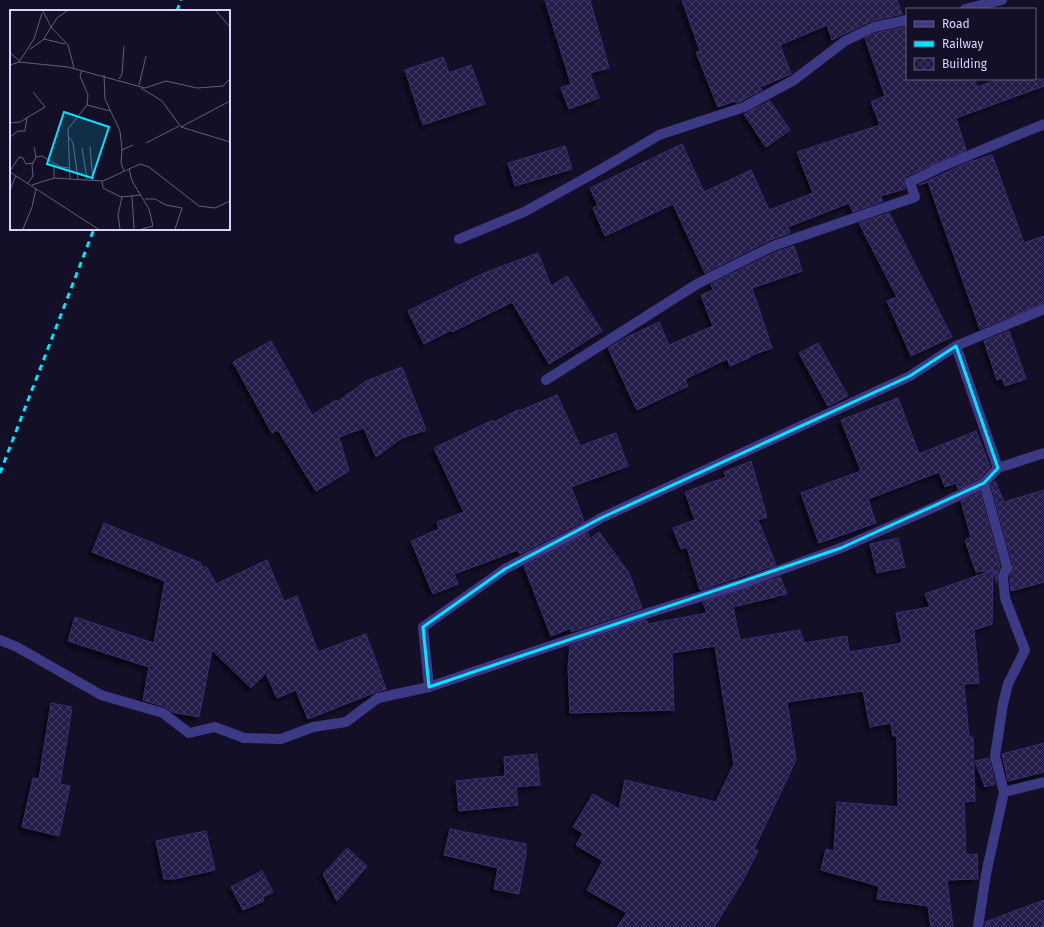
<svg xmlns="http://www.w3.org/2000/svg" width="1044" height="927" viewBox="0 0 1044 927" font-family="'Fira Sans',sans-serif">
  <defs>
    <pattern id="building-cross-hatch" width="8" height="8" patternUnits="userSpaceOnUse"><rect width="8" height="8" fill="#241b47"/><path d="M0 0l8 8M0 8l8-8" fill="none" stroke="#433b63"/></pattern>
    <filter id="shadow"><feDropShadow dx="-3.5" dy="3.5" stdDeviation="2" flood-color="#0009"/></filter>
  </defs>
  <rect width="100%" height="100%" fill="#130f26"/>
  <g fill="url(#building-cross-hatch)" stroke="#3b2d73" filter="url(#shadow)">
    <polygon points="545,0 590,0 609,68 590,73 599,98 569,109 561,88 571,84"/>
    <polygon points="682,0 897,0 902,14 871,21 832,40 827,25 780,45 791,74 760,87 762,90 741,101 736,103 735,101 718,107 696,52 700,51"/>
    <polygon points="906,27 907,79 974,79 977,87 1000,79 1044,79 1044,86 956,118 966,150 907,176 904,181 905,189 880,196 883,201 853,212 849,203 788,227 790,233 770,240 705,273 673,204 605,236 593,208 598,206 590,188 682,144 704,192 751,170 769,210 813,193 797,152 880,125 871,102 885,96 865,38 876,33"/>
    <polygon points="443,57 449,73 471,65 485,104 423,125 405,70"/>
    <polygon points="770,101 790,130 766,147 744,114"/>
    <polygon points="565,146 572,169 515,186 508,163"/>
    <polygon points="992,155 1024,243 1044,236 1044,303 980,329 928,182 919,185 969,162"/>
    <polygon points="889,213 952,337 911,356 887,301 897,297 859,223"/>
    <polygon points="794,246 802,271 752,288 772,348 750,356 751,357 730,366 727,359 685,379 688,386 637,410 608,348 623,339 659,322 669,345 713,326 701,295 713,290 711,284 776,252"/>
    <polygon points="538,253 551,286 567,276 602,331 549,364 512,302 452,332 451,330 424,344 408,311 484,273"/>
    <polygon points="1009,331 1026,379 1005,386 1002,378 997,380 984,341"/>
    <polygon points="271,341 312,415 336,400 337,402 366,381 402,367 426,430 402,438 376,457 364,428 339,437 349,471 316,491 278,430 272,433 233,362"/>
    <polygon points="818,343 848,396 828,406 799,353"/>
    <polygon points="557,395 580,446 616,433 628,466 571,487 584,521 520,554 518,550 454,574 458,584 433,594 411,541 439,529 437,522 464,512 434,448 493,420 494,422 518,410 519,411"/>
    <polygon points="898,398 919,454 976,431 990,467 980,478 958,489 956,483 945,487 939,472 868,499 876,523 819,543 801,493 861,471 841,420"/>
    <polygon points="751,461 767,517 758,520 776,565 700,590 687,547 681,549 673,528 695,520 685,492 726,477 724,472"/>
    <polygon points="995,481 1004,502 1044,490 1044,582 1011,591 1010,577 1013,565 991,485"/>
    <polygon points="980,492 1000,566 997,574 997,583 993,570 992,624 974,630 979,683 964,684 969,737 973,737 975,801 964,802 966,855 977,854 978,879 947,880 953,927 931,927 928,906 877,899 879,886 821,870 826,849 834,851 837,802 898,807 897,736 893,736 891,723 870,727 863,691 787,702 796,760 754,849 758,851 742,882 714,927 617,927 627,913 587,890 603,861 576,845 583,833 573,827 593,794 619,809 625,780 716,802 734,764 715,646 672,653 674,710 570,713 568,667 570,646 646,620 648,624 707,613 703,602 780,577 787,594 733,607 740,640 800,630 804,643 847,636 849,652 902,643 896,613 930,607 925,594 993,570 976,572 965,540 971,537 961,501"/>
    <polygon points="104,523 201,563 203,568 206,566 216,584 267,560 284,601 297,596 318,652 366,634 386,689 376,692 308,719 296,690 277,698 266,673 251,688 212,650 199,717 172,712 165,707 143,700 149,667 68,641 75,617 154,643 165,581 92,552"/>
    <polygon points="599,532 629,573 642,608 571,632 571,628 551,636 524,566 588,533 590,539"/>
    <polygon points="898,538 905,567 877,573 870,544"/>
    <polygon points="51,703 72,707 60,784 70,786 59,836 22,827 33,778 39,779"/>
    <polygon points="1044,743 1044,772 1008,781 1002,754"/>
    <polygon points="537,754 540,785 516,787 518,805 459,811 456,781 505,776 504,757"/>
    <polygon points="989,758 995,784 985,787 975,761"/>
    <polygon points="450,829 526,844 526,854 519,894 494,889 498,868 444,855"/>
    <polygon points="206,831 215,870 174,879 164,879 156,841"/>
    <polygon points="347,848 367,866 337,901 323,874"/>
    <polygon points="262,871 273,892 263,897 264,901 243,910 231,887"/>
    <polygon points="1044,900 1044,927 985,927 985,922"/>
  </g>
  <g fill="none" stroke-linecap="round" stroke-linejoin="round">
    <g stroke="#3d3a85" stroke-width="10">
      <polyline points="965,9 1002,0"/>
      <polyline points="459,239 524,212 598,171 659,135 744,107 794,80 845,41 874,27 907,20"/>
      <polyline points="956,346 998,468"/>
      <polyline points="546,380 697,284 773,246 915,197 910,182 941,167 1044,124"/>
      <polyline points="0,640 17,647 101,695 163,713 189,733 215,727 244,738 281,739 313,727 346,722 378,698 429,687 651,612 744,583 841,548 937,506 984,483 998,468 1044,453"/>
      <polyline points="429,687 423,627 505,569 579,531 601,518 910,376 956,346 1044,309"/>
      <polyline points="1004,792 1044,782"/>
      <polyline points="978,927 986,874 1004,792 995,756 1003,704 1008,684 1025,650 1005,598 1003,576 1007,567 984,483"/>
    </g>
    <g stroke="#00e5ff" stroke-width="3" stroke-dasharray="6 5" stroke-linecap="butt">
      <polyline points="177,11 181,0"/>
      <polyline points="0,473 94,229"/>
    </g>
  </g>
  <path fill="none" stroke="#00e5ff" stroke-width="3" stroke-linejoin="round" d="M956,346L998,468L984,483L841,548L429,687L423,627L505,569L601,518L910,376Z"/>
  <g transform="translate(10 10)">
    <rect width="220" height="220" fill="#130f26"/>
    <path fill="none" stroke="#625e7d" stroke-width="1" d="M33,1L41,17L58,35L64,58M206,1L220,17M34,29L55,34M20,39L33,30L47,8L57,1M0,43L10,51M9,52L24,29L32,3M0,55L9,52L58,57L135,78L156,71L187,78L213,76L220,69M94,65L95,89L110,121L112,139L111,153L114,161M109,69L112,64L114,36M129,75L136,46M131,78L152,91L171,117L220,132M77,95L100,101M0,113L10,112L35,97L23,82M171,117L220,91M0,127L8,121H15L17,107M59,127L63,133L68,169M136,133L169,116M80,136L83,171M72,138L77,169M112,140L123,135M26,147L32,146L51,157L60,158M119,159L122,171L139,199L143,216L132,219M0,161L9,147L13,148L16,154L23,153M0,162L88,219M44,168V154M60,169L58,119L77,95L78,85L70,66L72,60M92,171L93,178L111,187L131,185M18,173L23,166L22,155L26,147L24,137M22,175L44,168L93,171L130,154L139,157L189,196L205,198L220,191M0,180L6,165M122,186L124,219M135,189H145L156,195L172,198L165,219M13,219L22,197L26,179M110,219L108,205L112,187"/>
    <path fill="#00e5ff" fill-opacity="0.15" stroke="#00e5ff" stroke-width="2" d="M54,102L99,117L82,168L37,154Z"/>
    <rect width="220" height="220" fill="none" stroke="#d9d4ff" stroke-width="2"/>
  </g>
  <rect x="906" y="8" width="130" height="72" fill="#130f26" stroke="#625e7d"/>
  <rect x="914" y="21" width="20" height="6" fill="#3d3a85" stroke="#625e7d"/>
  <text x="942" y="28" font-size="12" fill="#d9d4ff">Road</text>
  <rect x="914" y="41" width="20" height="6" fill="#00e5ff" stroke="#625e7d"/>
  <text x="942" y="48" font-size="12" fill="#d9d4ff">Railway</text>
  <rect x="914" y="58" width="20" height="12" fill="url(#building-cross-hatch)" stroke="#625e7d"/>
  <text x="942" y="68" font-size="12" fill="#d9d4ff">Building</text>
</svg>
